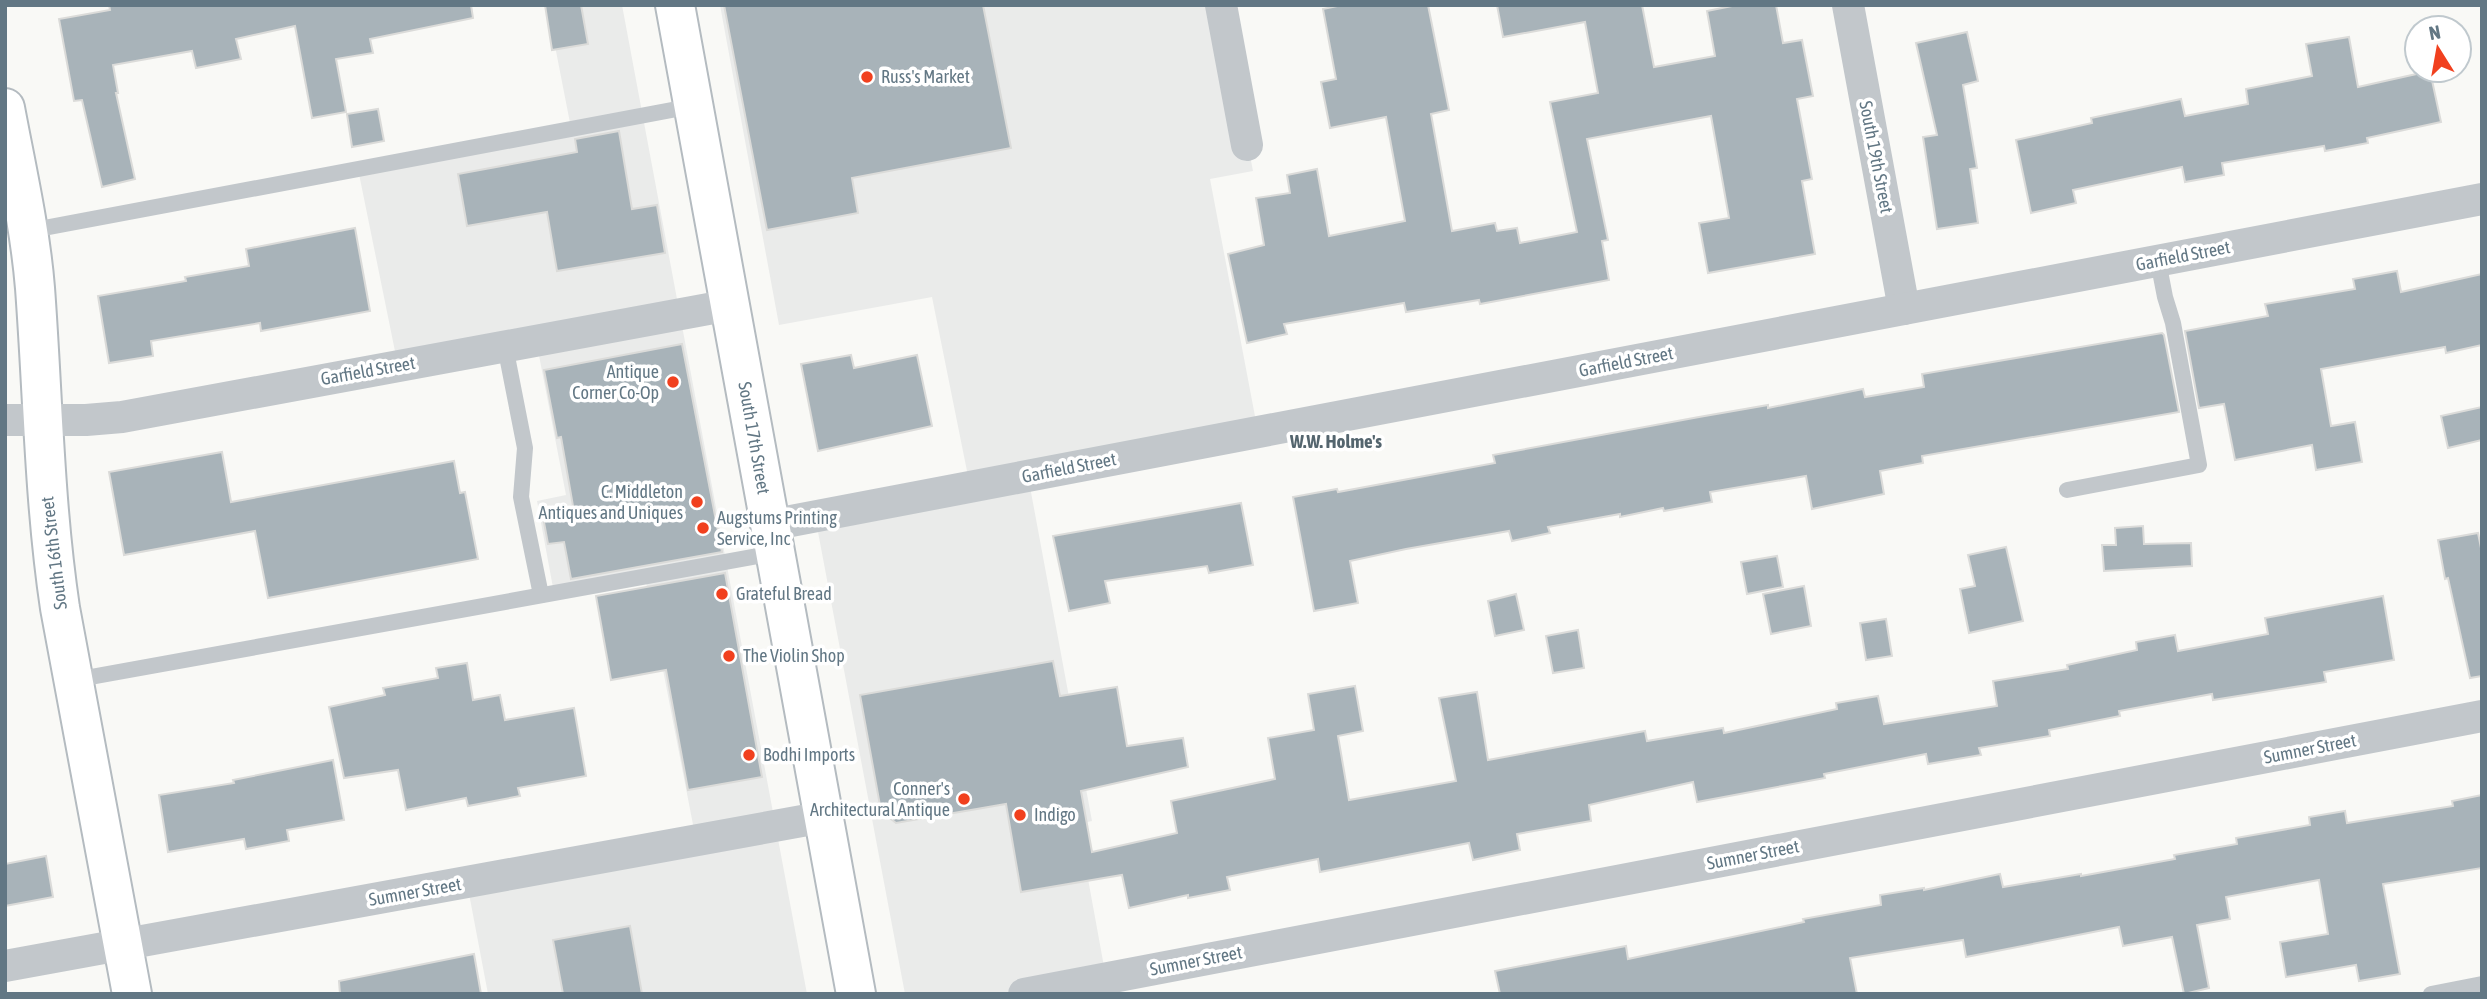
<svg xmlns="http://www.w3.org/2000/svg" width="2487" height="999" viewBox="0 0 2487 999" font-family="'Asap Condensed',sans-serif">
  <rect width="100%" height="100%" fill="#f9f9f6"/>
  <g fill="#eaebea">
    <polygon points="547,5 622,5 807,994 488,994 467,883 696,840 645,577 554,593 537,501 566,495 536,340 398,366 358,169 571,128"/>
    <polygon points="720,5 1221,5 1253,171 1210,179 1258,432 1028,476 1092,821 1078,824 1109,994 905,994 815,516 970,486 932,297 779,325"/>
  </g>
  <g fill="#a8b3b9" stroke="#dbdbd9" stroke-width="2">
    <polygon points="109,5 471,5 473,18 370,39 373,53 336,59 346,112 312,118 295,26 236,39 241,59 196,68 192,51 113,65 118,93 116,93 135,179 102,187 82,100 74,101 59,19 110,10"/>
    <polygon points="545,5 581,5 588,44 552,50"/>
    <polygon points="724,5 983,5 1011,148 852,178 858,213 767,230"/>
    <polygon points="1342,5 1428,5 1449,110 1431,114 1452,231 1495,223 1497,231 1517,228 1520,243 1577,232 1550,102 1598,93 1585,22 1503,37 1497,5 1642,5 1654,67 1715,56 1707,11 1737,5 1776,5 1783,43 1802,40 1813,96 1797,99 1812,179 1802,181 1815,254 1708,273 1699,223 1729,218 1711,116 1587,139 1608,240 1602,241 1609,280 1480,304 1479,300 1406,312 1404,303 1284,324 1287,334 1247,343 1228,254 1264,245 1256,198 1290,193 1287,175 1317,169 1329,236 1405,221 1386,117 1330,128 1321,82 1336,79 1323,9"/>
    <polygon points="1967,32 1978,81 1963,85 1977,168 1970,169 1978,223 1937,229 1923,137 1937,135 1916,43"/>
    <polygon points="2349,37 2358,87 2430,71 2441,122 2367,138 2368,143 2325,151 2324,146 2222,163 2224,175 2185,182 2182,167 2073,190 2076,203 2031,213 2016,140 2092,123 2091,118 2181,99 2185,116 2248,104 2246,89 2312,76 2306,44"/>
    <polygon points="378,109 384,141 352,147 347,114"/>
    <polygon points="619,131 632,209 657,205 665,253 557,271 547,212 467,226 458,174 577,152 575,139"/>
    <polygon points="355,228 370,311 261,331 260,323 151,341 153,356 109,363 98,296 186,281 185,277 249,266 246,249"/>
    <polygon points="2397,271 2401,292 2482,274 2482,345 2446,353 2445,347 2321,369 2331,426 2355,422 2362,462 2316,470 2312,445 2235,460 2224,404 2199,408 2185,331 2268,316 2265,304 2355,289 2353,279"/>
    <polygon points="2162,333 2164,335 2179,412 1922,456 1923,463 1880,471 1884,494 1812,509 1806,476 1710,492 1712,502 1664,511 1663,508 1620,517 1620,514 1548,527 1550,533 1512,541 1509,531 1406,549 1350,561 1358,603 1314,611 1293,497 1337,489 1338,492 1495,463 1493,455 1699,417 1768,405 1768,408 1863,389 1865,397 1924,387 1922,374"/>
    <polygon points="682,344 722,552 571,579 564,542 548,544 543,517 551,516 550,511 573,506 561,437 557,438 544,370"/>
    <polygon points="851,355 854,368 917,355 932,426 818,451 801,364"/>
    <polygon points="2482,407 2482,440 2448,448 2441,416"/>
    <polygon points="222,452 231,502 454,461 460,493 465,492 478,559 268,598 255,531 124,555 109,472"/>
    <polygon points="1241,503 1253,565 1209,573 1207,566 1105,581 1110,603 1069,611 1053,536"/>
    <polygon points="2143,526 2144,544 2191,543 2192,566 2104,571 2102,545 2116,545 2115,528"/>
    <polygon points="2478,533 2482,553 2482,676 2470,678 2448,578 2445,579 2438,540"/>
    <polygon points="2006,547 2023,621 1969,633 1960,589 1975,586 1968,555"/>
    <polygon points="1777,556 1783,587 1747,594 1741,562"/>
    <polygon points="725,573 762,777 688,790 666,670 611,680 596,596"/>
    <polygon points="1804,586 1811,626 1771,634 1763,594"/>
    <polygon points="1516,594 1524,630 1495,636 1488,601"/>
    <polygon points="2383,596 2394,660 2324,672 2326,682 2213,700 2212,694 2119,711 2120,716 2049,730 2050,736 1979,748 1981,755 1928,764 1926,754 1824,774 1825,778 1697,802 1693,782 1589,805 1591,821 1517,834 1520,850 1473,860 1469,843 1320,872 1318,859 1227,877 1230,890 1188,898 1188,895 1129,908 1122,875 1021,892 1006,804 896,823 881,811 860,695 1053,661 1060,696 1117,687 1127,746 1183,738 1188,767 1081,791 1092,852 1177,833 1171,801 1275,779 1268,738 1314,730 1308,694 1355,686 1363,731 1338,736 1349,800 1456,781 1439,698 1477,692 1488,760 1645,731 1647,741 1723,728 1724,733 1837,709 1836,703 1878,696 1884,724 1997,706 1993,681 2068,669 2067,665 2137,650 2136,642 2175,635 2178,651 2268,634 2265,618"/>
    <polygon points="1886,619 1892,656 1866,660 1860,623"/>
    <polygon points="1578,630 1584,668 1553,673 1546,636"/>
    <polygon points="467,663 473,700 500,695 505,720 574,708 586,776 518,788 520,796 468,806 466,798 406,810 398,770 344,778 329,707 385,695 383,688 438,678 436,668"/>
    <polygon points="333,760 344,820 287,830 289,841 246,849 244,839 168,852 159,795 234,783 233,780"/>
    <polygon points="2482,795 2482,868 2383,884 2400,974 2359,981 2356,965 2286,977 2280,942 2328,934 2319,880 2226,897 2230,919 2197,925 2209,988 2184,994 2172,937 2123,946 2119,927 1966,957 1963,940 1850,958 1857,994 1500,994 1495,971 1626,946 1628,959 1804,922 1803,919 1881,905 1880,895 1924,888 1924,890 2000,874 2003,887 2081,874 2081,876 2175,859 2174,855 2237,844 2236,838 2310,825 2309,817 2345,811 2347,823 2453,806 2452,801"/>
    <polygon points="46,856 53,897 5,906 5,864"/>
    <polygon points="630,926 642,994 563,994 553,940"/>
    <polygon points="474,954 481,994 340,994 339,981"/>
  </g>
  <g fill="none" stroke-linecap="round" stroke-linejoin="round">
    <defs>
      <g id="secondary">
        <polyline points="675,5 856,994"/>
        <path d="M5,108C16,167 30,227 35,288C43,395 44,501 60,608L132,994"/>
      </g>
    </defs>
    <use href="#secondary" stroke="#b4bbc0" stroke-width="42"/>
    <g stroke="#c2c7cb" stroke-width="16">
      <polyline points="28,231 693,106"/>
      <polyline points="505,346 525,448 521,497 541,595"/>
      <polyline points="2067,490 2199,465 2173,323 2165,297 2158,261"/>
      <polyline points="74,680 775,553"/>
      <polyline points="2431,994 2482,984"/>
    </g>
    <g stroke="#c2c7cb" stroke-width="32">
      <polyline points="1221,5 1247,145"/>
      <polyline points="1848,5 1904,309"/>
      <polyline points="5,420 86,420 122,417 730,305"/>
      <polyline points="770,525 2482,199"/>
      <polyline points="5,966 824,817"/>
      <polyline points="1024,994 2482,716"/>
    </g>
    <use href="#secondary" stroke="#fff" stroke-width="38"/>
  </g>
  <g fill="#f1401e" stroke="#fff" stroke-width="2.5">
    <circle cx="867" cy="77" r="7"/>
    <circle cx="673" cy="382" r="7"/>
    <circle cx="697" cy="502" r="7"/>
    <circle cx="703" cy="528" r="7"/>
    <circle cx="722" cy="594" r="7"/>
    <circle cx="729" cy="656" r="7"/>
    <circle cx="749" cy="755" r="7"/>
    <circle cx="964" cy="799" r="7"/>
    <circle cx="1020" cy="815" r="7"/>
  </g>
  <g text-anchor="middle" stroke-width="7" stroke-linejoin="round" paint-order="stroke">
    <g font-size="18" fill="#627784" stroke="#fff" text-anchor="start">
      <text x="881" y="83">Russ's Market</text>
      <text x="659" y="378" text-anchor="end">Antique<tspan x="659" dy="21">Corner Co-Op</tspan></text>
      <text x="683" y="498" text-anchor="end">C. Middleton<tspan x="683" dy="21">Antiques and Uniques</tspan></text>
      <text x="717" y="524">Augstums Printing<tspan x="717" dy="21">Service, Inc</tspan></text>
      <text x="736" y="600">Grateful Bread</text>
      <text x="743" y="662">The Violin Shop</text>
      <text x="763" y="761">Bodhi Imports</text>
      <text x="950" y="795" text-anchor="end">Conner's<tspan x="950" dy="21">Architectural Antique</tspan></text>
      <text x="1034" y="821">Indigo</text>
    </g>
    <g font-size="18" fill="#627784" stroke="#fff">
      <text transform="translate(1876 157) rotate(79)" y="6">South 19th Street</text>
      <text transform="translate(2183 256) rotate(-11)" y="6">Garfield Street</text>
      <text transform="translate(1626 362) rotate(-11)" y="6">Garfield Street</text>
      <text transform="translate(368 371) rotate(-10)" y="6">Garfield Street</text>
      <text transform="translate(754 438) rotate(80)" y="6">South 17th Street</text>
      <text transform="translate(1069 468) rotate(-11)" y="6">Garfield Street</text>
      <text transform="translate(54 553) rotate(-97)" y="6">South 16th Street</text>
      <text transform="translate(2310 749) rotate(-11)" y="6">Sumner Street</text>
      <text transform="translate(1753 855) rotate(-11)" y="6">Sumner Street</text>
      <text transform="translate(415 892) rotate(-10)" y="6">Sumner Street</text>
      <text transform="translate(1196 961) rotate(-11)" y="6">Sumner Street</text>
    </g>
    <g font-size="19" font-weight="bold" fill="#54656e" stroke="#fff">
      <text x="1336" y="448">W.W. Holme's</text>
    </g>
  </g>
  <rect width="2487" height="999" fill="none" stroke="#627784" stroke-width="14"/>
  <g transform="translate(2438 49) rotate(349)"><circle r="33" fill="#ffffff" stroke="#c0c9ce" stroke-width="2"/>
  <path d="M0-5L12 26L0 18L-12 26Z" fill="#f1401e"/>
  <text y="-10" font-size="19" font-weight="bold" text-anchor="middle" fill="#627784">N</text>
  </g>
</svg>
